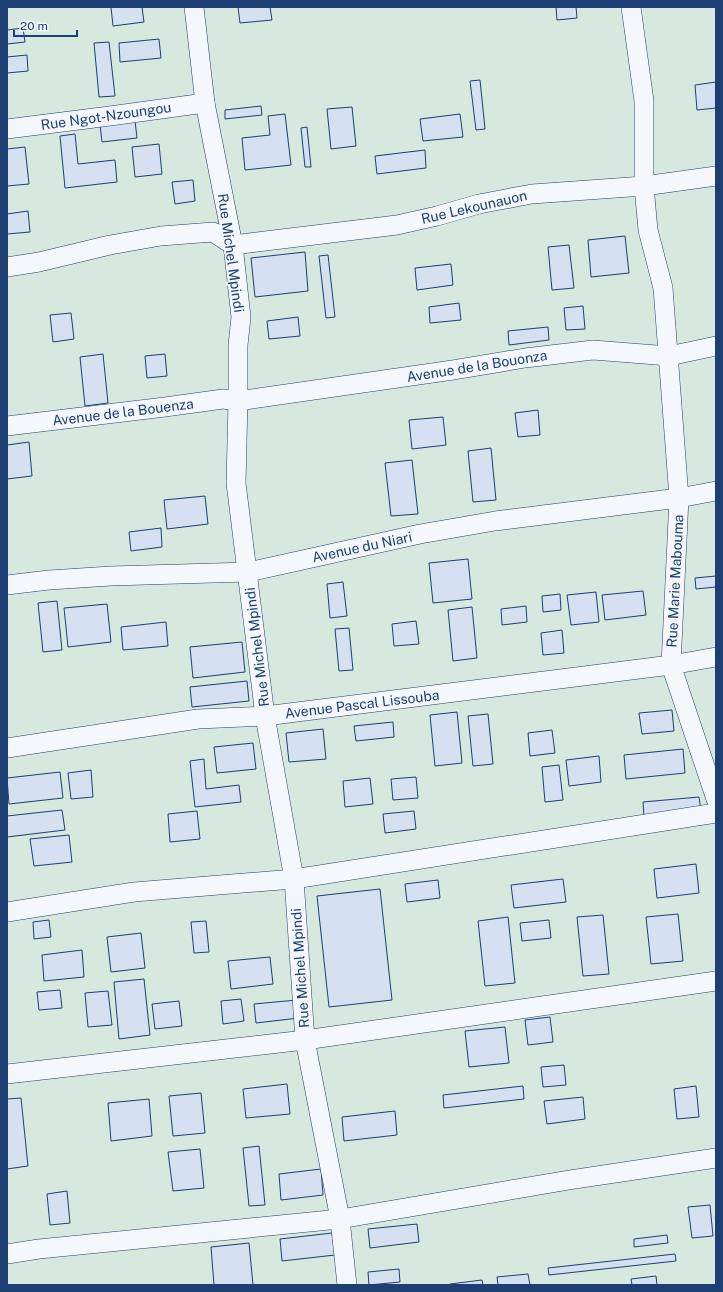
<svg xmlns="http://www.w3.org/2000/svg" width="723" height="1292" viewBox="0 0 723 1292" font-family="'Public Sans',sans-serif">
  <rect width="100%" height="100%" fill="#f4f7fb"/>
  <rect fill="#d7e8df" stroke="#687fa3" x="7" y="7" width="709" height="1278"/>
  <g fill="#d5e0f0" stroke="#1d3f73">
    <polygon points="111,7 142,7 144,22 113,26"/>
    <polygon points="238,7 270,7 272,20 240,23"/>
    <polygon points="556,7 576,7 577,18 557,20"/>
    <polygon points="23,28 25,42 7,44 7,30"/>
    <polygon points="159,39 161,58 120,62 119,43"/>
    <polygon points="109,42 115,96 99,97 94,43"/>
    <polygon points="27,55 28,71 7,73 7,57"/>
    <polygon points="480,80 485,129 476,130 470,81"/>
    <polygon points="716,82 716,108 697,110 695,85"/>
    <polygon points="261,106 262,115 225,119 225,110"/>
    <polygon points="352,107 356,146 331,149 327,109"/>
    <polygon points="285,114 291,165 245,170 242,138 270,135 268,116"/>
    <polygon points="460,114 463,137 423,141 420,119"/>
    <polygon points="135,121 137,138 102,142 100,125"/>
    <polygon points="307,127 311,167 305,167 301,128"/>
    <polygon points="75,134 78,164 115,160 117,182 65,188 60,136"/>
    <polygon points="159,144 162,174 135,177 132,147"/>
    <polygon points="25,147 29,184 7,186 7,149"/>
    <polygon points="425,150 426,168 377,174 375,156"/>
    <polygon points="193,180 195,201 175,204 172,182"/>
    <polygon points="28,211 30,232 7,234 7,214"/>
    <polygon points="625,236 629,273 591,277 588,240"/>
    <polygon points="569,245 574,288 552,290 548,247"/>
    <polygon points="305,252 308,291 255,297 251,258"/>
    <polygon points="328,255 335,317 326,318 319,256"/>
    <polygon points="451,264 453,285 417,290 415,268"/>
    <polygon points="459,303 461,320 430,323 429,307"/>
    <polygon points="583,306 585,329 566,330 564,308"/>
    <polygon points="71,313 74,339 53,342 50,315"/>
    <polygon points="298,317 300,336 269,339 267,321"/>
    <polygon points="548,327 549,340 509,345 508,331"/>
    <polygon points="103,354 108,403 85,406 80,357"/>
    <polygon points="165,354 167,376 147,378 145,356"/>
    <polygon points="538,410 540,435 518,437 515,413"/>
    <polygon points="443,417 446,445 412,449 409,420"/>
    <polygon points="29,442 32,476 7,479 7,445"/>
    <polygon points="491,448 496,500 473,502 468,451"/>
    <polygon points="412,460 418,514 391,516 385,463"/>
    <polygon points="205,496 208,524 167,529 164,500"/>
    <polygon points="161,528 162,547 131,551 129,532"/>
    <polygon points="468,559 472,599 433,603 429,563"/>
    <polygon points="716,576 716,587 696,589 695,578"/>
    <polygon points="343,582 347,616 330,618 327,584"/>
    <polygon points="643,591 646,615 605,620 602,595"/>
    <polygon points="596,592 599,622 571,625 567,595"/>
    <polygon points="560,594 561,610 543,612 542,596"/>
    <polygon points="57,601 62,650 43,652 38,603"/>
    <polygon points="107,604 111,642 68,647 64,608"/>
    <polygon points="526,606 527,622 502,625 501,609"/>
    <polygon points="472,607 477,658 453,661 448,610"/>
    <polygon points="416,621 419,644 394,646 392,624"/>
    <polygon points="166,622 168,646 123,650 121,627"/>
    <polygon points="349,628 353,670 339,671 335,629"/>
    <polygon points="562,630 564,653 543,655 541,633"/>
    <polygon points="242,642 245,672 193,678 190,647"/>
    <polygon points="247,681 249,701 192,707 190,687"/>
    <polygon points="672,710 674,731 642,734 639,713"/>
    <polygon points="457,712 462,763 435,766 430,715"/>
    <polygon points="488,714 493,764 473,766 468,716"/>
    <polygon points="393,722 394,737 356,741 354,726"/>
    <polygon points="323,729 326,759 289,762 286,733"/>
    <polygon points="552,730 555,753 530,756 528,733"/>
    <polygon points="253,743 256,769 217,773 214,747"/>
    <polygon points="683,749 685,773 626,779 624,755"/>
    <polygon points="599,756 601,782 569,786 566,760"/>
    <polygon points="204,759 206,789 239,785 241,802 195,807 190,761"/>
    <polygon points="559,765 563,800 545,802 542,767"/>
    <polygon points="91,770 93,797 71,799 68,773"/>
    <polygon points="60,772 63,798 9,804 7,778"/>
    <polygon points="416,777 418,798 393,800 391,779"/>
    <polygon points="370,778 373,804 345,807 343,781"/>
    <polygon points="699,797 701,811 644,817 643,802"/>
    <polygon points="62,810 65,830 7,837 7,816"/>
    <polygon points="197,811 200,839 170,842 168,814"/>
    <polygon points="414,811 416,829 385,833 383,814"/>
    <polygon points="69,835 72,862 34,866 30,839"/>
    <polygon points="696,864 699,893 657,898 654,869"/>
    <polygon points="563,879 566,902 514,908 511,885"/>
    <polygon points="438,880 440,898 407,902 405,884"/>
    <polygon points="380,889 392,1000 329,1007 317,896"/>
    <polygon points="678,914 683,961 651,964 646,917"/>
    <polygon points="603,915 609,974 583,976 577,917"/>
    <polygon points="508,917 515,983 485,986 478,921"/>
    <polygon points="49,920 51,937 34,939 33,922"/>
    <polygon points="549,920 551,938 522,941 520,923"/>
    <polygon points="206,921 209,952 194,953 191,922"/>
    <polygon points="141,933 145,968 111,972 107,937"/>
    <polygon points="82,950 84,977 44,981 42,955"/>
    <polygon points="270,957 273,984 231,989 228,961"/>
    <polygon points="144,979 150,1035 119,1039 114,982"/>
    <polygon points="60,990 62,1008 39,1010 37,992"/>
    <polygon points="108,991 112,1025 88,1027 85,993"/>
    <polygon points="241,999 244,1021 223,1024 221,1001"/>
    <polygon points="297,1000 299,1018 256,1023 254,1004"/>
    <polygon points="179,1001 182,1026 155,1029 152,1004"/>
    <polygon points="550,1017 553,1042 528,1045 525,1020"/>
    <polygon points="505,1027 509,1063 469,1067 465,1031"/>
    <polygon points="564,1065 566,1085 543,1087 541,1067"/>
    <polygon points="287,1084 290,1114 246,1118 243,1089"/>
    <polygon points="523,1086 524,1099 444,1108 443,1095"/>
    <polygon points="696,1086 699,1117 677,1119 674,1089"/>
    <polygon points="201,1093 205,1133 173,1136 169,1096"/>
    <polygon points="583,1097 585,1119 547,1124 544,1101"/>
    <polygon points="21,1098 28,1166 7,1169 7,1099"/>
    <polygon points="149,1099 152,1136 111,1141 108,1103"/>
    <polygon points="395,1111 397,1135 344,1141 342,1117"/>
    <polygon points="259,1146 265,1205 249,1206 243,1148"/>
    <polygon points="200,1149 204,1188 173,1191 168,1152"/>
    <polygon points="321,1169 323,1195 281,1200 279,1174"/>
    <polygon points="67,1191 70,1223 50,1225 47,1194"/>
    <polygon points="710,1205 713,1236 692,1238 688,1207"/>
    <polygon points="417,1224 419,1242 370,1248 368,1229"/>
    <polygon points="332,1233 335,1255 282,1261 280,1239"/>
    <polygon points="667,1235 668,1243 634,1247 634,1239"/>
    <polygon points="249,1243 253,1285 214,1285 211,1247"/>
    <polygon points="675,1254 676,1261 549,1275 548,1268"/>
    <polygon points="399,1269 400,1282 369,1285 368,1272"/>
    <polygon points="528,1274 530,1285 498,1285 497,1277"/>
    <polygon points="656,1276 657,1285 632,1285 631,1279"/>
    <polygon points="482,1280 483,1285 450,1285 450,1284"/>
  </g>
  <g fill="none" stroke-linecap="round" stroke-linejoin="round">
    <defs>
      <g id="minor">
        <polyline points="194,7 205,103 233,245 241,317 238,345 238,401 236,483 265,716 294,879 305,1040 340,1219 347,1285"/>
        <polyline points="631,7 644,101 644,186 648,230 663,288 679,498 671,665 716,799"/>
        <polyline points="7,129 110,116 205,103"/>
        <polyline points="7,267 39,262 110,245 161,236 213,232 233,245 397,225 437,216 479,204 532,194 644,186 716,176"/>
        <polyline points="7,426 165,407 223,399 238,401 453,370 525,358 593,350 669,356 716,346"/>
        <polyline points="7,585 49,580 111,576 248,572 420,534 495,521 679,498 716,491"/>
        <polyline points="7,748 198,719 265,716 671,665 716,657"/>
        <polyline points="7,912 134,892 294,879 716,813"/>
        <polyline points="7,1074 305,1040 716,981"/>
        <polyline points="7,1254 39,1249 340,1219 569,1180 716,1158"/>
      </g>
    </defs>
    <use href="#minor" stroke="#1d3f73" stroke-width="20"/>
    <use href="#minor" stroke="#f4f7fb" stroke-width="19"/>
  </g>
  <g text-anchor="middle" stroke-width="3" stroke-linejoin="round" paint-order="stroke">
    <g font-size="14" fill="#1d3f73" stroke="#f4f7fb">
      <text transform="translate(106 116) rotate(-8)" y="5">Rue Ngot-Nzoungou</text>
      <text transform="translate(474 207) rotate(-13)" y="5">Rue Lekounauon</text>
      <text transform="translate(231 253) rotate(82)" y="5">Rue Michel Mpindi</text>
      <text transform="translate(477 366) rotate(-9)" y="5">Avenue de la Bouonza</text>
      <text transform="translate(123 412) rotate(-7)" y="5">Avenue de la Bouenza</text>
      <text transform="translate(362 547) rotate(-12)" y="5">Avenue du Niari</text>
      <text transform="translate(675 581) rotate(-87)" y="5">Rue Marie Mabouma</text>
      <text transform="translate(257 647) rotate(-97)" y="5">Rue Michel Mpindi</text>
      <text transform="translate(362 704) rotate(-7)" y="5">Avenue Pascal Lissouba</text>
      <text transform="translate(300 968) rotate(-94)" y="5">Rue Michel Mpindi</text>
    </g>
  </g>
  <rect width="723" height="1292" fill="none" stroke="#1d3f73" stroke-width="16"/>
  <path d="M14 30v6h63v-6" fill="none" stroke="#1d3f73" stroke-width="2"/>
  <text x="20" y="30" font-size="12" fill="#1d3f73" stroke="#f4f7fb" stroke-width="3" paint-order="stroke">20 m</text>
</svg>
